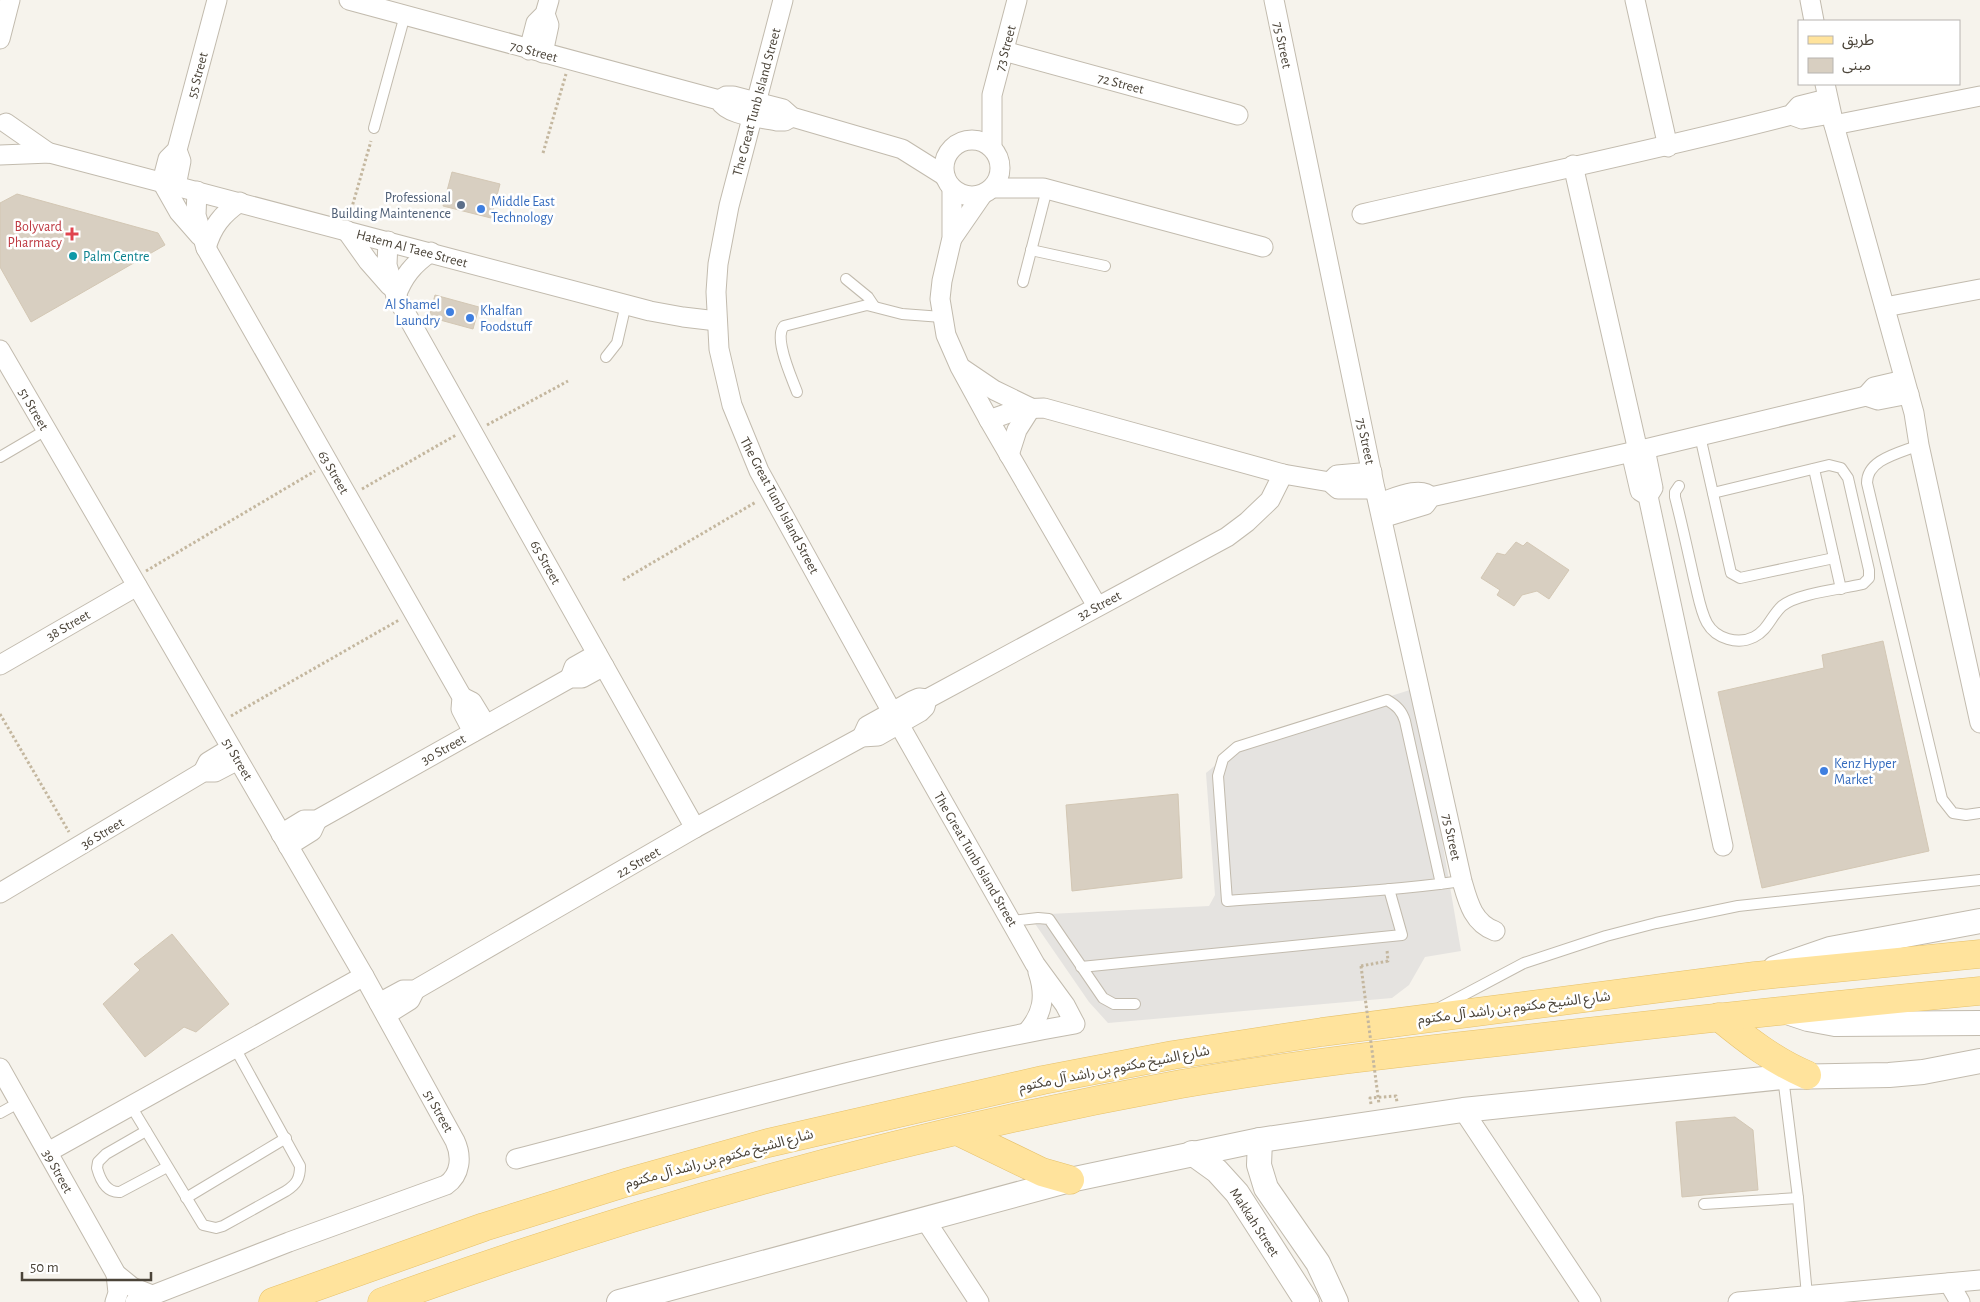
<svg xmlns="http://www.w3.org/2000/svg" width="1980" height="1302" viewBox="0 0 1980 1302" font-family="'Alegreya Sans','Noto Sans Arabic',sans-serif">
  <rect width="100%" height="100%" fill="#f6f3ec"/>
  <polygon fill="#e5e3e0" points="1416,688 1461,951 1425,957 1409,985 1392,998 1108,1023 1089,1002 1029,915 1209,906 1215,895 1206,773 1241,744"/>
  <g fill="#d8cfc1" stroke="#d3c7b4">
    <polygon points="452,172 500,184 491,218 443,206"/>
    <polygon points="17,194 158,233 165,245 31,322 0,267 0,203"/>
    <polygon points="435,295 479,307 473,329 429,317"/>
    <polygon points="1516,542 1523,546 1527,542 1569,570 1549,599 1537,591 1522,595 1514,606 1497,595 1500,590 1481,578 1497,553 1505,555"/>
    <polygon points="1883,641 1929,851 1762,888 1718,692 1824,668 1822,655"/>
    <polygon points="1178,794 1182,878 1072,891 1066,805"/>
    <polygon points="172,934 229,1004 196,1032 184,1027 145,1057 103,1004 140,970 134,964"/>
    <polygon points="1735,1117 1753,1130 1758,1190 1682,1197 1676,1122"/>
  </g>
  <g fill="none" stroke-linecap="round" stroke-linejoin="round">
    <defs>
      <g id="service">
        <polyline points="374,128 405,15"/>
        <polyline points="1031,250 1105,266"/>
        <polyline points="846,279 868,297 874,306"/>
        <polyline points="1023,282 1047,189"/>
        <polyline points="606,357 617,343 626,304"/>
        <path d="M797,392C792,378 773,338 784,326L867,305L902,314L942,317"/>
        <polyline points="1700,436 1731,573 1740,578 1834,558"/>
        <path d="M1919,445C1900,453 1867,459 1867,483L1942,799L1953,813L1966,815L1980,813"/>
        <polyline points="0,457 46,430"/>
        <polyline points="1814,469 1841,589"/>
        <path d="M1679,486L1675,492V497C1682,524 1688,552 1694,579C1698,594 1700,610 1707,623C1716,639 1738,645 1754,637C1768,630 1771,616 1782,606C1798,593 1842,589 1863,584L1869,578V570L1848,478L1841,468L1829,465L1713,493"/>
        <path d="M1441,884L1405,721C1402,711 1397,706 1387,700L1237,747L1223,759L1218,776L1227,901C1305,895 1384,892 1462,881"/>
        <polyline points="1011,921 1038,918 1049,919 1103,998 1114,1004 1135,1004"/>
        <polyline points="1081,967 1402,935 1389,889"/>
        <polyline points="1441,1007 1524,963 1606,936 1656,923 1738,906 1980,880"/>
        <polyline points="1783,1077 1798,1198 1807,1295"/>
        <path d="M131,1106L203,1225L216,1228L223,1226L286,1191C297,1184 300,1178 300,1166L235,1048"/>
        <polyline points="0,1113 20,1102"/>
        <path d="M146,1131L106,1154L98,1162L97,1168C100,1179 106,1193 120,1192L167,1167"/>
        <polyline points="186,1198 286,1138"/>
        <polyline points="1704,1204 1798,1198"/>
      </g>
      <g id="minor">
        <path d="M349,0L719,100C728,116 760,117 777,121H785L792,117"/>
        <path d="M1274,0L1375,489L1462,881C1468,902 1473,923 1495,931"/>
        <polyline points="1635,0 1668,147"/>
        <polyline points="1810,0 1814,21"/>
        <polyline points="0,39 10,0"/>
        <polyline points="529,50 536,23 545,14 549,0"/>
        <polyline points="1004,51 1238,115"/>
        <polyline points="543,53 549,25 545,14"/>
        <polyline points="1825,84 1834,125 1914,413 1919,445 1980,723"/>
        <polyline points="719,100 726,96 733,96 783,109 792,117 902,149 945,176"/>
        <polyline points="1791,115 1802,119 1831,114"/>
        <polyline points="6,123 49,153"/>
        <polyline points="1834,125 1980,96"/>
        <circle cx="972" cy="168" r="28"/>
        <polyline points="992,147 992,95 1017,0"/>
        <polyline points="0,155 50,153 650,311 683,317 717,321"/>
        <polyline points="1573,165 1638,451"/>
        <polyline points="176,186 181,161 177,150"/>
        <polyline points="952,188 952,238 942,281 940,299 946,335 960,367 989,420 1097,606"/>
        <polyline points="993,188 1043,188 1263,247"/>
        <polyline points="197,191 196,215 206,248 462,697 461,709 473,732"/>
        <path d="M1362,214C1505,181 1649,152 1791,115L1799,106L1827,99"/>
        <polyline points="346,230 368,261 390,286"/>
        <polyline points="200,236 179,212 162,182 168,159 177,150 217,0"/>
        <polyline points="953,237 982,195"/>
        <polyline points="388,241 387,265 396,296 695,828"/>
        <path d="M206,248C212,227 222,214 240,202"/>
        <path d="M396,296C403,277 413,264 431,252"/>
        <polyline points="1885,307 1980,289"/>
        <path d="M0,350L364,976L455,1141C462,1156 461,1175 446,1185L289,1242L135,1302"/>
        <polyline points="963,369 994,390 1031,408"/>
        <polyline points="1866,396 1874,387 1904,380"/>
        <polyline points="989,420 1020,409 1044,408 1283,474 1330,482 1338,489 1375,489"/>
        <polyline points="1645,449 1653,488 1648,496"/>
        <polyline points="1631,452 1640,491 1648,496 1723,846"/>
        <polyline points="1009,455 1017,430 1031,408"/>
        <polyline points="1330,482 1337,475 1372,472"/>
        <path d="M1379,503C1393,499 1420,485 1431,497"/>
        <polyline points="1382,518 1425,505 1431,497 1645,449 1866,396 1878,400 1909,394"/>
        <polyline points="0,665 137,586"/>
        <polyline points="570,678 574,667 597,654"/>
        <polyline points="462,697 472,702 486,725"/>
        <polyline points="862,737 867,726 912,701 919,698 927,699 1227,537 1247,522 1270,500 1283,474"/>
        <polyline points="203,772 208,762 231,748"/>
        <polyline points="281,834 304,820 317,820 570,678 582,678 604,666"/>
        <polyline points="288,846 312,831 317,820"/>
        <polyline points="0,893 203,772 215,772 238,760"/>
        <polyline points="379,1003 403,990 415,990 695,828 862,737 878,736 920,712 925,707 927,699"/>
        <polyline points="386,1015 410,1000 415,990"/>
        <path d="M1027,1032C1043,1014 1046,996 1038,972"/>
        <polyline points="0,1068 116,1274 132,1287 152,1295"/>
        <polyline points="1463,1110 1591,1302"/>
        <polyline points="48,1152 364,976"/>
        <path d="M516,1159C701,1111 886,1057 1075,1024L1065,1005L1035,964L892,712L759,471L732,405L719,349L716,292L718,264L729,206L783,0"/>
        <polyline points="924,1218 979,1302"/>
        <polyline points="1949,1283 1960,1302"/>
        <polyline points="115,1302 118,1293 116,1274"/>
        <polyline points="1738,1302 1980,1280"/>
      </g>
      <g id="tertiary">
        <polyline points="1775,968 1830,949 1980,921"/>
        <polyline points="1784,1011 1808,1019 1835,1024 1980,1023"/>
        <polyline points="1260,1140 1259,1165 1266,1188 1318,1263 1336,1302"/>
        <polyline points="1192,1153 1217,1171 1237,1193 1307,1302"/>
        <polyline points="619,1302 1070,1180 1260,1140 1463,1110 1783,1077 1889,1075 1923,1072 1980,1061"/>
      </g>
      <g id="primary">
        <path d="M1719,1017C1747,1040 1774,1061 1807,1075"/>
        <polyline points="957,1131 1042,1172 1070,1180"/>
        <polyline points="273,1302 484,1227 625,1183 768,1143 1043,1080 1173,1055 1322,1032 1755,976 1980,954"/>
        <path d="M382,1302C642,1207 910,1134 1181,1084C1289,1065 1398,1053 1507,1041C1664,1023 1822,1006 1980,991"/>
      </g>
    </defs>
    <use href="#service" stroke="#c2bbae" stroke-width="12"/>
    <use href="#minor" stroke="#c2bbae" stroke-width="21"/>
    <use href="#tertiary" stroke="#c2bbae" stroke-width="26"/>
    <use href="#primary" stroke="#e6c16a" stroke-width="29"/>
    <g stroke="#c4b79f" stroke-width="3" stroke-dasharray="2.5 2.5" stroke-linecap="butt">
      <polyline points="543,153 566,74"/>
      <polyline points="350,214 371,141"/>
      <polyline points="487,425 568,381"/>
      <polyline points="362,489 456,435"/>
      <polyline points="146,571 315,471"/>
      <polyline points="623,580 756,502"/>
      <polyline points="0,714 69,832"/>
      <polyline points="231,716 399,620"/>
      <polyline points="1361,966 1388,961 1387,950"/>
      <polyline points="1371,1104 1370,1098 1396,1096 1397,1102"/>
    </g>
    <use href="#service" stroke="#fff" stroke-width="10"/>
    <use href="#minor" stroke="#fff" stroke-width="19"/>
    <use href="#tertiary" stroke="#fff" stroke-width="24"/>
    <use href="#primary" stroke="#ffe39c" stroke-width="28"/>
    <polyline stroke="#c4b79f" stroke-width="3" stroke-dasharray="2.5 2.5" stroke-linecap="butt" points="1361,966 1379,1104"/>
  </g>
  <circle fill="#5c6f8a" stroke="#fff" stroke-width="2" cx="461" cy="205" r="5"/>
  <g fill="#3f7fe0" stroke="#fff" stroke-width="2">
    <circle cx="481" cy="209" r="5"/>
    <circle cx="450" cy="312" r="5"/>
    <circle cx="470" cy="318" r="5"/>
    <circle cx="1824" cy="771" r="5"/>
  </g>
  <path fill="#e0444e" stroke="#fff" stroke-width="2" d="M69.5 226.5h5v5h5v5h-5v5h-5v-5h-5v-5h5z"/>
  <circle fill="#0f9aa8" stroke="#fff" stroke-width="2" cx="73" cy="256" r="5"/>
  <g text-anchor="middle" stroke-width="5" stroke-linejoin="round" paint-order="stroke">
    <g font-size="14" fill="#4b4439" stroke="#fff">
      <text transform="translate(1283 45) rotate(78)" y="5">75 Street</text>
      <text transform="translate(1005 48) rotate(-75)" y="5">73 Street</text>
      <text transform="translate(534 51) rotate(15)" y="5">70 Street</text>
      <text transform="translate(197 75) rotate(-75)" y="5">55 Street</text>
      <text transform="translate(1121 83) rotate(15)" y="5">72 Street</text>
      <text transform="translate(756 102) rotate(-75)" y="5">The Great Tunb Island Street</text>
      <text transform="translate(412 248) rotate(15)" y="5">Hatem Al Taee Street</text>
      <text transform="translate(34 409) rotate(60)" y="5">51 Street</text>
      <text transform="translate(1366 441) rotate(78)" y="5">75 Street</text>
      <text transform="translate(334 472) rotate(60)" y="5">63 Street</text>
      <text transform="translate(780 505) rotate(62)" y="5">The Great Tunb Island Street</text>
      <text transform="translate(546 562) rotate(61)" y="5">65 Street</text>
      <text transform="translate(1099 605) rotate(-28)" y="5">32 Street</text>
      <text transform="translate(68 625) rotate(-30)" y="5">38 Street</text>
      <text transform="translate(443 749) rotate(-29)" y="5">30 Street</text>
      <text transform="translate(238 759) rotate(60)" y="5">51 Street</text>
      <text transform="translate(102 833) rotate(-31)" y="5">36 Street</text>
      <text transform="translate(1452 837) rotate(78)" y="5">75 Street</text>
      <text transform="translate(976 859) rotate(60)" y="5">The Great Tunb Island Street</text>
      <text transform="translate(638 862) rotate(-30)" y="5">22 Street</text>
      <text transform="translate(1514 1007) rotate(-7)" y="5">شارع الشيخ مكتوم بن راشد آل مكتوم</text>
      <text transform="translate(1114 1068) rotate(-11)" y="5">شارع الشيخ مكتوم بن راشد آل مكتوم</text>
      <text transform="translate(439 1111) rotate(61)" y="5">51 Street</text>
      <text transform="translate(719 1158) rotate(-15)" y="5">شارع الشيخ مكتوم بن راشد آل مكتوم</text>
      <text transform="translate(58 1171) rotate(61)" y="5">39 Street</text>
      <text transform="translate(1255 1222) rotate(57)" y="5">Makkah Street</text>
    </g>
    <g font-size="14" fill="#4e5e75" stroke="#fff" text-anchor="end">
      <text x="451" y="202">Professional<tspan x="451" dy="16">Building Maintenence</tspan></text>
    </g>
    <g font-size="14" fill="#366cbe" stroke="#fff" text-anchor="start">
      <text x="491" y="206">Middle East<tspan x="491" dy="16">Technology</tspan></text>
      <text x="440" y="309" text-anchor="end">Al Shamel<tspan x="440" dy="16">Laundry</tspan></text>
      <text x="480" y="315">Khalfan<tspan x="480" dy="16">Foodstuff</tspan></text>
      <text x="1834" y="768">Kenz Hyper<tspan x="1834" dy="16">Market</tspan></text>
    </g>
    <g font-size="14" fill="#be3a42" stroke="#fff" text-anchor="end">
      <text x="62" y="231">Bolyvard<tspan x="62" dy="16">Pharmacy</tspan></text>
    </g>
    <g font-size="14" fill="#0d838f" stroke="#fff" text-anchor="start">
      <text x="83" y="261">Palm Centre</text>
    </g>
  </g>
  <rect x="1798" y="20" width="162" height="65" fill="#ffffff" stroke="#b7b4b0"/>
  <rect x="1808" y="36" width="25" height="8" fill="#ffe39c" stroke="#b7b4b0"/>
  <text x="1842" y="45" font-size="15" fill="#4b4439">طريق</text>
  <rect x="1808" y="58" width="25" height="15" fill="#d8cfc1" stroke="#b7b4b0"/>
  <text x="1842" y="70" font-size="15" fill="#4b4439">مبنى</text>
  <path d="M22 1272v8h129v-8" fill="none" stroke="#4b4439" stroke-width="2.5"/>
  <text x="30" y="1272" font-size="15" fill="#4b4439" stroke="#ffffff" stroke-width="4" paint-order="stroke">50 m</text>
</svg>
